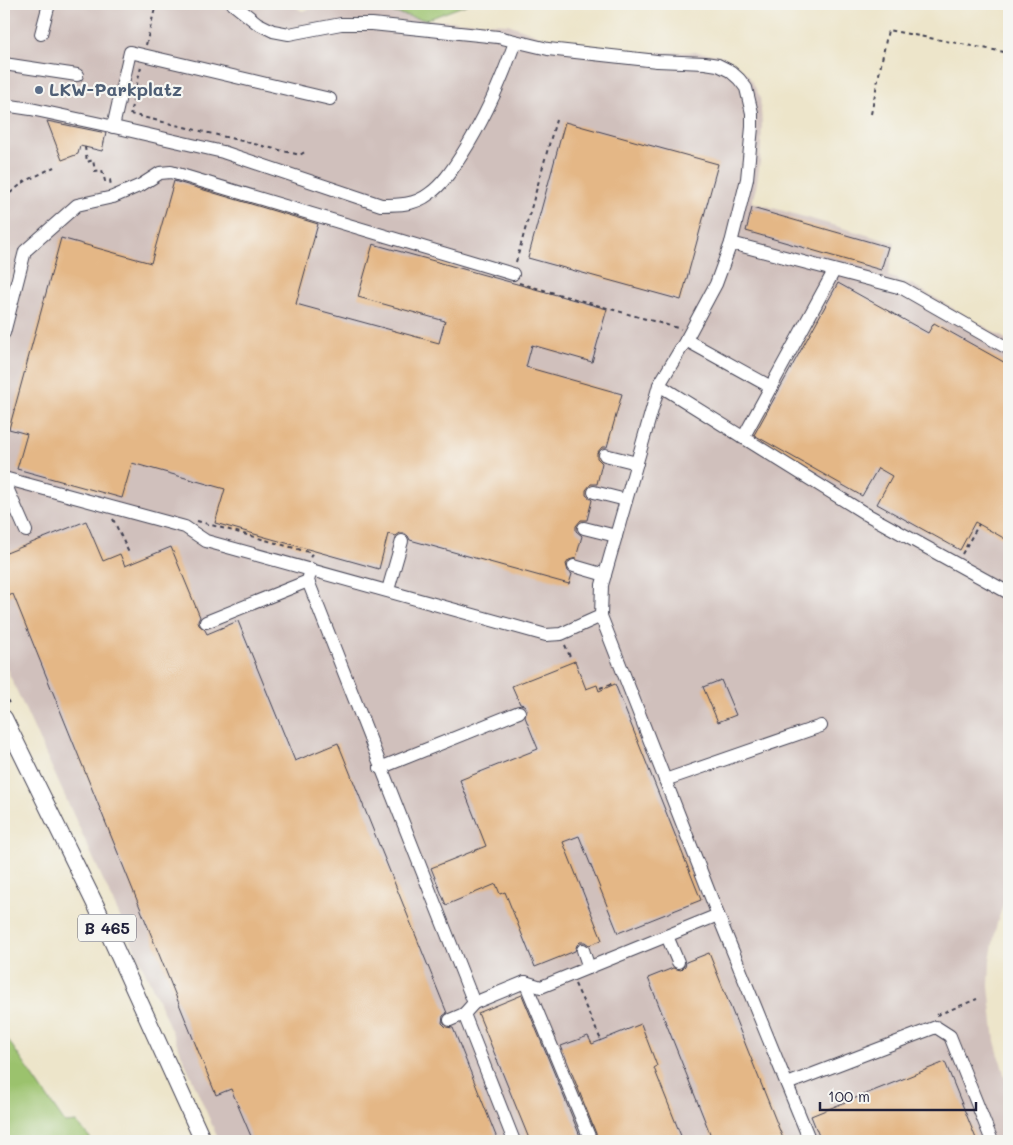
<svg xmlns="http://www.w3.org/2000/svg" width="1013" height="1145" viewBox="0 0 1013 1145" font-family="Mali,sans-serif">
  <rect width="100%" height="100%" fill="#f6f6f2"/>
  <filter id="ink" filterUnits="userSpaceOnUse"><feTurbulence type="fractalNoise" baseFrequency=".02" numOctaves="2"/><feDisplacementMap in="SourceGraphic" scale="10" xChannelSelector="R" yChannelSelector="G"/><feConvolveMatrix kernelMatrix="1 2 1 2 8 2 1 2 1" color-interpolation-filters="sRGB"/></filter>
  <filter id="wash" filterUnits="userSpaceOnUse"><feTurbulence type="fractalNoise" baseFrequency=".0096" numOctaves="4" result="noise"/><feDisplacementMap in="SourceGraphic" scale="20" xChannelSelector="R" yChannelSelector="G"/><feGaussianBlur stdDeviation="1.12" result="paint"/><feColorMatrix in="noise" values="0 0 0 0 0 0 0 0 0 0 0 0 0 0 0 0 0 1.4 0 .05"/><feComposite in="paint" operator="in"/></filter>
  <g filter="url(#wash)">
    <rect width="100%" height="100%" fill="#ede5ca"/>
    <polygon fill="#d0c0bc" points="4,4 297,4 297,8 302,11 332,4 367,4 384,6 390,12 426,20 508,24 550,40 643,52 696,52 720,55 736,64 749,76 760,97 762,124 760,162 756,187 752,202 895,243 888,276 913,285 1009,341 1009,886 996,927 990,961 989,986 995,1041 1009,1092 1009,1141 219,1141 158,1000 4,663"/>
    <g fill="#9bc26d" stroke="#5e7254">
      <polygon points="367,4 468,4 426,20 390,12 384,6"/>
      <polygon points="4,1034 65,1123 76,1122 93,1141 4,1141"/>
    </g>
    <g id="blocks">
      <g fill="#e4b786">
        <polygon points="47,121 106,133 102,151 80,146 78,154 62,160"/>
        <polygon points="565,122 718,164 681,300 528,258"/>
        <polygon points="174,181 318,224 296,304 439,343 445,321 358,297 373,244 607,309 592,362 532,345 526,367 622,394 607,447 602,447 597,453 597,458 602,463 597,484 591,484 586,490 586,495 592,500 587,520 581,520 576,526 576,531 582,536 576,558 569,560 566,564 568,571 572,574 569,584 410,540 408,536 404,533 400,533 396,536 388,534 379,569 215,523 225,489 132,463 122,498 17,469 27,434 9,429 61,238 151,263"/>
        <polygon points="752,208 888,247 881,270 746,231"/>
        <polygon points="838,283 928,333 934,323 1009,365 1009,541 975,522 960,550 877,504 892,476 878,468 862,496 754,435"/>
        <polygon points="86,521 103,561 120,554 125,566 171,547 200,617 198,621 199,625 205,630 207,634 238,621 295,761 338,743 447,1013 443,1016 442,1023 446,1027 453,1028 498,1141 253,1141 231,1089 216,1095 13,594 4,598 4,554"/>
        <polygon points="575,661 586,689 597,685 599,691 615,684 701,900 618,933 579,836 563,842 602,940 589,945 585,942 580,942 577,945 575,951 535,967 505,892 500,894 496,884 446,905 431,868 486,846 460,780 538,749 525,717 527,709 524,705 520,704 512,686"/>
        <polygon points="721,680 736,715 718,722 703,687"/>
        <polygon points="709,953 784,1141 713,1141 648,978 673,968 681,970 685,966 686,962"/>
        <polygon points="522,995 560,1087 582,1141 530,1141 478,1013"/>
        <polygon points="641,1024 657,1066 654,1068 683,1141 599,1141 561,1046 588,1036 592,1044"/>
        <polygon points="945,1062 977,1141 821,1141 811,1116"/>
      </g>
    </g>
  </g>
  <g filter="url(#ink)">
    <use href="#blocks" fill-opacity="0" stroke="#403f50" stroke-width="1"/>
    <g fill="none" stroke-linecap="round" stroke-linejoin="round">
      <defs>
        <g id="minor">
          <polyline points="233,4 257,23 273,31 289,34 341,24 372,24 498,37 548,49 657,61 705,63 718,65 730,71 739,79 746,88 752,113 752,127 747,179 731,243"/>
          <polyline points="41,34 49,4"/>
          <polyline points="4,64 77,75"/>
          <path d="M4,105L31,109L101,124L223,152L381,205C398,205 415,205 429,194C442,185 452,170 461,156C484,120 501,82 515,42"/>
          <polyline points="113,127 130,52 330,99"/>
          <polyline points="4,333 25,251 77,205 113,197 141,185 160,173 171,172 513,274"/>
          <polyline points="686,340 771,387"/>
          <polyline points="659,385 866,514 1009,593"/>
          <polyline points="743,438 834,271"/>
          <polyline points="605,455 637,463"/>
          <polyline points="4,478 185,527 206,541 546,635 561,634 601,616"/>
          <polyline points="4,481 26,531"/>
          <polyline points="594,492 626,500"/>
          <polyline points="584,528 616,536"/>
          <polyline points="574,566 605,575"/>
          <polyline points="311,569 308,581 474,1003 464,1014 514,1141"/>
          <polyline points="388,590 402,541"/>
          <polyline points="206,622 308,581"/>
          <polyline points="380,768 519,712"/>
          <polyline points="665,780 821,726"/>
          <polyline points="667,936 678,962"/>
          <polyline points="583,950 589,968"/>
          <polyline points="525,982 591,1141"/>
          <polyline points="474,1003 525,982 541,987 718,915"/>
          <polyline points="450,1020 464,1014"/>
          <polyline points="787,1084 936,1027 950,1036 992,1141"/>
          <polyline points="810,1141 718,915 601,616 602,585 659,385 686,340 716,284 731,243 902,288 1009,349"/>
        </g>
        <polyline id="major" points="4,718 98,910 203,1141"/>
      </defs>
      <use href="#minor" stroke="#403f50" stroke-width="14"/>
      <use href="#major" stroke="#403f50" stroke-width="18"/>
      <g stroke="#403f50" stroke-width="2" stroke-dasharray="4 4" stroke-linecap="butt">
        <polyline points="403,4 404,4"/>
        <polyline points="146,45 156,4"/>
        <polyline points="141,67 130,114 300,155 306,151"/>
        <polyline points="871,114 888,30 1009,53"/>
        <polyline points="85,147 87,162 93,160 95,171 102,170 105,181 110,180 111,186"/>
        <polyline points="4,198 24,182 54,167"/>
        <polyline points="516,262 556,120"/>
        <polyline points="519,283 681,329"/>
        <polyline points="113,519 129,553"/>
        <polyline points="197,521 312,553 310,558"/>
        <polyline points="962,554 979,524"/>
        <polyline points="565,645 571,659"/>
        <polyline points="600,688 614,683"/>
        <polyline points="4,692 10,706"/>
        <polyline points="575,984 601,1040"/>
        <polyline points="937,1015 977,999"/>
      </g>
      <use href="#minor" stroke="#fff" stroke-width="12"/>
      <use href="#major" stroke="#fff" stroke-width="16"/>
    </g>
  </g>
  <circle fill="#5c6f8a" stroke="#f6f6f2" stroke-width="2" cx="39" cy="90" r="5"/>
  <g text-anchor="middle" stroke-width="4.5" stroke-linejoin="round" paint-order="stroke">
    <rect fill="#f6f6f2" stroke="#626272" stroke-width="1" x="78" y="914.5" width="58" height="27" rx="4"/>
    <g font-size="16" font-weight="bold" fill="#22223b">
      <text x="107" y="934">B 465</text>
    </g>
    <g font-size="18" font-weight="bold" fill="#4e5e75" stroke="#f6f6f2" text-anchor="start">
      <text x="49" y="96">LKW-Parkplatz</text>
    </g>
  </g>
  <rect width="1013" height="1145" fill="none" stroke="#f6f6f2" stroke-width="20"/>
  <path d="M820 1102v8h156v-8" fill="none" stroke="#22223b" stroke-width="2.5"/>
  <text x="828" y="1102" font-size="15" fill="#22223b" stroke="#f6f6f2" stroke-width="4" paint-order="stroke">100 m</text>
</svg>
